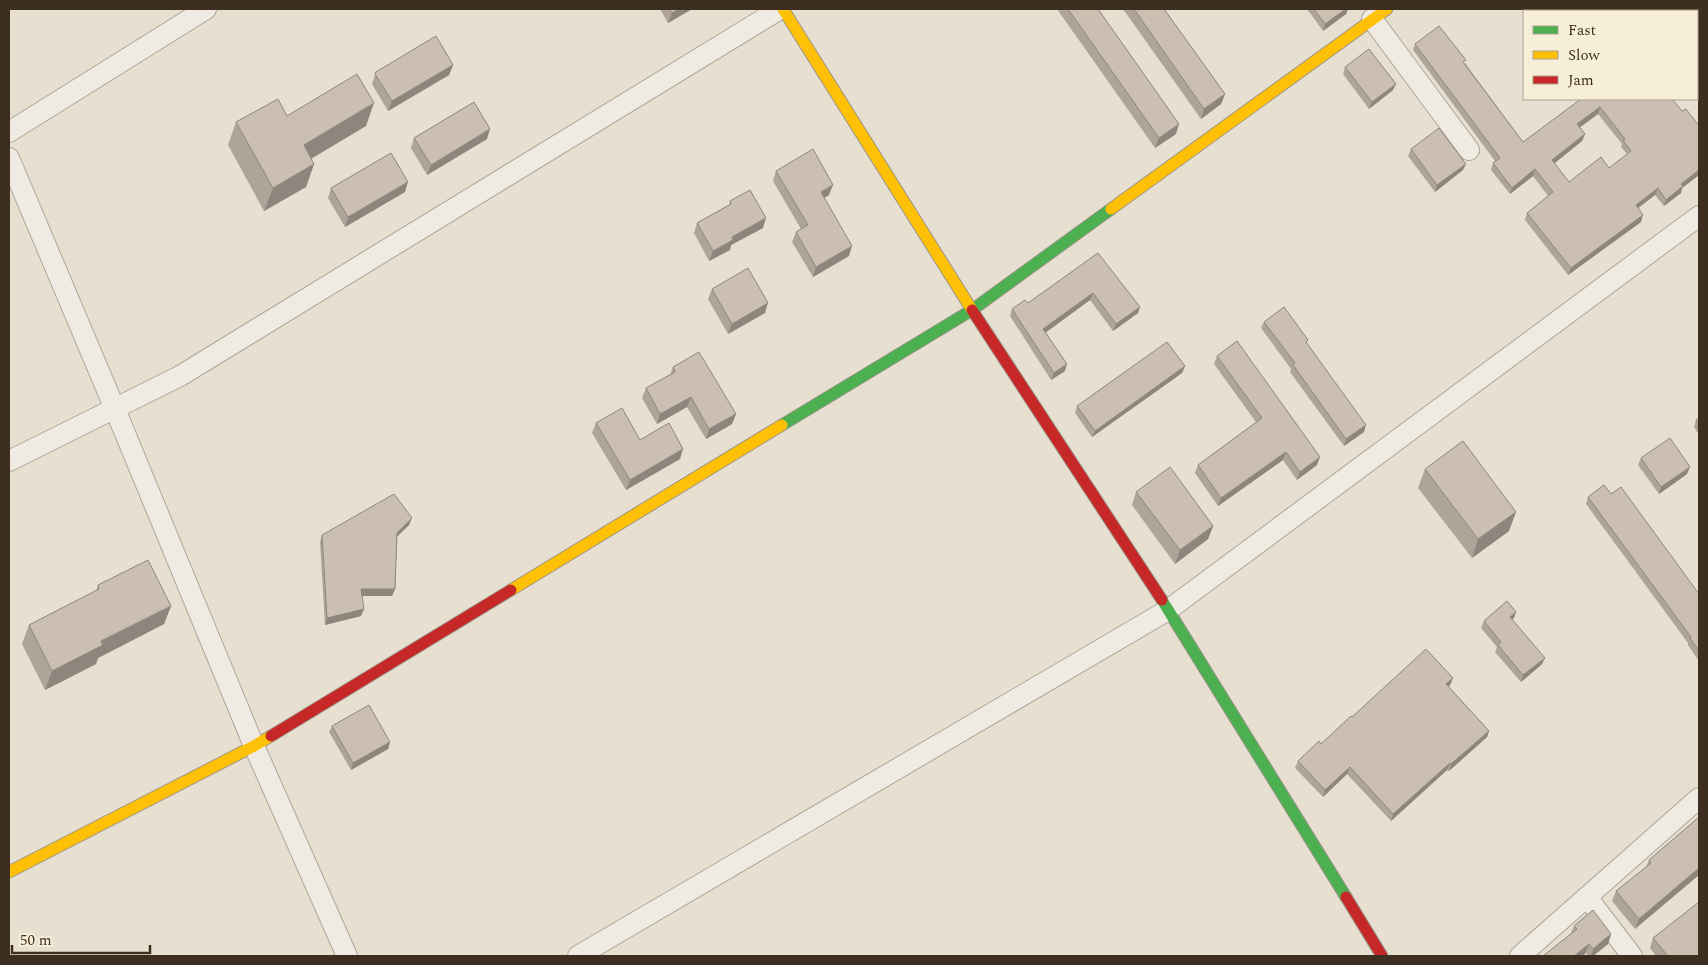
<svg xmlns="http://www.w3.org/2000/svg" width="1708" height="965" viewBox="0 0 1708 965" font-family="Spectral,serif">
  <rect width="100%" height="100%" fill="#e7e0d1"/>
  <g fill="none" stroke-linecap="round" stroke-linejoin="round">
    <defs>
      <g id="street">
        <polyline points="1607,9 1609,11"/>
        <polyline points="1683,9 1685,11"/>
        <polyline points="1372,19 1469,150"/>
        <polyline points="1697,26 1699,29"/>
        <polyline points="9,132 206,9"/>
        <polyline points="9,158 115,409 254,746 347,956"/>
        <polyline points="9,461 180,376 780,9"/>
        <polyline points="1587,897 1632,956"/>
        <polyline points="578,956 1168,610 1699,216"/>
        <polyline points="1520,956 1699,798"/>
      </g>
      <g id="fast">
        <polyline points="782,425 972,310 1111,209"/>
        <polyline points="1162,600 1346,897"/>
      </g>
      <g id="slow">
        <polyline points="783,9 972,310"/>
        <polyline points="1111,209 1387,9"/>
        <polyline points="511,590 782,425"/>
        <polyline points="9,872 254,746 271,736"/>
      </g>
      <g id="jam">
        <polyline points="972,310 1162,600"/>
        <polyline points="271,736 511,590"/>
        <polyline points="1346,897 1382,956"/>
      </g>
    </defs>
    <use href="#street" stroke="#ada599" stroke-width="22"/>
    <use href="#fast" stroke="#9c958a" stroke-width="13"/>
    <use href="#slow" stroke="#9c958a" stroke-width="13"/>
    <use href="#jam" stroke="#9c958a" stroke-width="13"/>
    <use href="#street" stroke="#efebe3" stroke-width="20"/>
    <use href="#fast" stroke="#4caf50" stroke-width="11"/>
    <use href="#slow" stroke="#ffc107" stroke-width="11"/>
    <use href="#jam" stroke="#c62828" stroke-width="11"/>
  </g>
  <g fill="#afa499" fill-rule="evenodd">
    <polygon points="660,9 692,9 668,23"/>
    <polygon points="1057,9 1098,9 1176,134 1155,148"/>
    <polygon points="1123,9 1164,9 1225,94 1221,104 1201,119"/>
    <polygon points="1307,9 1348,9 1346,14 1323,31"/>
    <polygon points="1562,9 1601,9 1602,11 1564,11"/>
    <path d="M1415,44L1465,63L1523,142L1581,99L1682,111L1699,126V175L1682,188L1681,193L1664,206L1655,195L1638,208L1641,222L1568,275L1525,220L1527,213L1548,196L1533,176L1510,194L1491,170L1493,163L1495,161L1413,50ZM1598,114L1622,144L1621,147L1627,154L1609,168L1569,182L1554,163L1582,141L1585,134L1580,127Z"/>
    <polygon points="453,65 449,75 388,111 372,84 376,72"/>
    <polygon points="1345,67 1393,90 1369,109 1343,74"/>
    <polygon points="287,116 366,126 311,159 314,164 306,187 264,211 228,145 236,122"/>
    <polygon points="414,138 487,139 427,175 411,148"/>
    <polygon points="1411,149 1463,170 1435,192 1408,156"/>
    <polygon points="776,171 829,195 824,198 849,256 813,277 792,242 796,232 801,229 773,181"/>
    <polygon points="331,188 405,192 345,227 328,198"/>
    <polygon points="730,201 763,228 731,245 730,250 709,261 694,233 697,223 729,205"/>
    <polygon points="1098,253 1138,313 1113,331 1090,300 1046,332 1065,371 1051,380 1010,316 1012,309 1028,303"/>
    <polygon points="712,289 765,313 728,334 708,299"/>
    <polygon points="1264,322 1307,343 1364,432 1344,446 1290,372 1291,369 1261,328"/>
    <polygon points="1217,356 1317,465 1297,480 1283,460 1218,506 1195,473 1198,465 1256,422 1214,364"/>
    <polygon points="1185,366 1182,373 1092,437 1075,413 1077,406"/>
    <polygon points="673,367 736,414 732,424 706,439 687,407 657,424 642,398 646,388 670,375"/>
    <polygon points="1699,418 1699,435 1694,427 1696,420"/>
    <polygon points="596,423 640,440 680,459 626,490 592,433"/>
    <polygon points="1641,458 1687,474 1659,494 1638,465"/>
    <polygon points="1425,469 1509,531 1472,558 1418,488"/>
    <polygon points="1136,492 1213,526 1208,539 1175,564 1132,505"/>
    <polygon points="1611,494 1699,594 1699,661 1688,645 1688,643 1586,504 1588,497"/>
    <polygon points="409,525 397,537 395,589 392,596 362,596 361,616 325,625 320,542 322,535"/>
    <polygon points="98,585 171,606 164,624 98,658 96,664 45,690 22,644 29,625 96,591"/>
    <polygon points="1516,612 1514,618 1512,619 1542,664 1521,682 1495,652 1497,647 1481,628 1484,621"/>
    <polygon points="1453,678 1450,685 1449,687 1489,731 1487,737 1449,771 1447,770 1391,821 1347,774 1323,797 1295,768 1298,761 1321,744 1352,717"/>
    <polygon points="332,726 390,742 388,749 351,770 329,732"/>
    <polygon points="1699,817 1635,929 1612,901 1616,891 1646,867 1649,860"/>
    <polygon points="1574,926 1611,934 1608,944 1593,956 1588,956 1571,933"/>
    <polygon points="1653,938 1699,956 1656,956 1650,948"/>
  </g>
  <g fill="#8e867d">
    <polygon points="679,9 692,9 668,23 672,13"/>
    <polygon points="1346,9 1348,9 1346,14 1323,31 1325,24"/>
    <polygon points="453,65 449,75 388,111 392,101"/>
    <polygon points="1396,84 1393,90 1369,109 1372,102"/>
    <polygon points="1225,94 1221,104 1201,119 1204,109"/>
    <polygon points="374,103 366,126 295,168 304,145"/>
    <polygon points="1600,107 1598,114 1575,131 1577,124"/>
    <polygon points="1179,124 1176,134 1155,148 1159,138"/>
    <polygon points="490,129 487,139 427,175 431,165"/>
    <polygon points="1585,134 1582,141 1550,167 1552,160"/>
    <polygon points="314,164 306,187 264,211 273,188"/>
    <polygon points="1466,164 1463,170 1435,192 1437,185"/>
    <polygon points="1535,169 1533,176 1510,194 1512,188"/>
    <polygon points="1699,170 1699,175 1682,188 1681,193 1664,206 1666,200 1681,184"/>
    <polygon points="408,182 405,192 345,227 348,217"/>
    <polygon points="833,185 829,195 817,202 821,192"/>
    <polygon points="1658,188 1655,195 1633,212 1636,205"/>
    <polygon points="1643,215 1641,222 1568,275 1571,268"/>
    <polygon points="766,218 763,228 731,245 730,250 709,261 713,251 732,237"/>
    <polygon points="852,246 849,256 813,277 816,267"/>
    <polygon points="1093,293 1090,300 1041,336 1043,329"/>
    <polygon points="768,303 765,313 728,334 732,324"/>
    <polygon points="1140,307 1138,313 1113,331 1116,324"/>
    <polygon points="1067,364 1065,371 1051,380 1054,373"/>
    <polygon points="1185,366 1182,373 1092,437 1095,431"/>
    <polygon points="691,397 687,407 657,424 660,414"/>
    <polygon points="736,414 732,424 706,439 709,429"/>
    <polygon points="1366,425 1364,432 1344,446 1346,439"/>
    <polygon points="683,449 680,459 626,490 630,480"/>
    <polygon points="1286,452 1283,460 1218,506 1221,498"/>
    <polygon points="1320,457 1317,465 1297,480 1300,472"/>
    <polygon points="1690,467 1687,474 1659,494 1661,487"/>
    <polygon points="1516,512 1509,531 1472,558 1478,539"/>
    <polygon points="412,518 409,525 394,539 397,533"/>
    <polygon points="1213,526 1208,539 1175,564 1180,550"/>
    <polygon points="361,589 395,589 392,596 359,596"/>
    <polygon points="171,606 164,624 98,658 96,664 45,690 52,671 101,641"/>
    <polygon points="364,609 361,616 325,625 327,618"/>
    <polygon points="1516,612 1514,618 1508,623 1510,617"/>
    <polygon points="1545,658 1542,664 1521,682 1523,675"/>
    <polygon points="1453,678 1450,685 1444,691 1446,684"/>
    <polygon points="1489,731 1487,737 1449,771 1451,764"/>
    <polygon points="390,742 388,749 351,770 353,763"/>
    <polygon points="1450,763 1447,770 1391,821 1393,814"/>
    <polygon points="1350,767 1347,774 1323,797 1325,790"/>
    <polygon points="1699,868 1699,875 1635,929 1639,919"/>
    <polygon points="1611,934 1608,944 1593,956 1591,956 1593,949"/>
    <polygon points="1589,944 1585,954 1582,956 1574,956"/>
  </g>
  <g fill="#cbbfb2" stroke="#8e867d" fill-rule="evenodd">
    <polygon points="669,9 679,9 672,13"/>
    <polygon points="1068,9 1098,9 1179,124 1159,138"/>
    <polygon points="1134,9 1164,9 1225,94 1204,109"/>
    <polygon points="1314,9 1346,9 1325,24"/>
    <polygon points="1570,9 1601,9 1602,11 1572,11"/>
    <polygon points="1622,9 1658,9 1660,11 1621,11"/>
    <path d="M1439,26L1466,60L1463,62L1523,142L1581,99H1672L1682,111L1686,109L1699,126V170L1681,184L1683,186L1666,200L1658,188L1636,205L1643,215L1571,268L1527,213L1553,192L1535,169L1512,188L1493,163L1500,158L1415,44ZM1600,107L1625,139L1623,140L1631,151L1609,168L1601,157L1569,182L1552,160L1585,134L1577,124Z"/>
    <polygon points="436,36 453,65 392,101 375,74 376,72"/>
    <polygon points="1369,49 1396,84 1372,102 1345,67"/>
    <polygon points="357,74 374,103 304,145 314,164 273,188 236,122 278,99 287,116"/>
    <polygon points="474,102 490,129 431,165 414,138"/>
    <polygon points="1439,128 1466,164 1437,185 1411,149"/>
    <polygon points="813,149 833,185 821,192 852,246 816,267 796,232 808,225 776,171"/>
    <polygon points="391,153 408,182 348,217 331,188"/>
    <polygon points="750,190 766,218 732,237 733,240 713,251 697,223 731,204 730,201"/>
    <polygon points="1098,253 1140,307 1116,324 1093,293 1043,329 1067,364 1054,373 1012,309 1025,300 1028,303"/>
    <polygon points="748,268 768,303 732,324 712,289"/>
    <polygon points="1284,307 1308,340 1306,342 1366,425 1346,439 1293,365 1295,363 1264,322"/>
    <polygon points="1237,341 1320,457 1300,472 1286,452 1221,498 1198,465 1262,418 1217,356"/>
    <polygon points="1167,342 1185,366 1095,431 1077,406"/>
    <polygon points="699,352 736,414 709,429 691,397 660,414 646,388 675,372 673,367"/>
    <polygon points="622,408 640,440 669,423 683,449 630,480 596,423"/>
    <polygon points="1699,418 1699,424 1696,420"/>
    <polygon points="1670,438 1690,467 1661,487 1641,458"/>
    <polygon points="1463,441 1516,512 1478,539 1425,469"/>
    <polygon points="1170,467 1213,526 1180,550 1136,492"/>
    <polygon points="1604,485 1611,494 1621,487 1699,594 1699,651 1690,638 1691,637 1588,497"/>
    <polygon points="394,494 412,518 397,533 395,589 361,589 364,609 327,618 322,535"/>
    <polygon points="148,560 171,606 101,641 103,645 52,671 29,625 99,589 98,585"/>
    <polygon points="1507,601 1516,612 1510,617 1545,658 1523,675 1498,645 1501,642 1484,621"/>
    <polygon points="1426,649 1453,678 1446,684 1489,731 1451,764 1450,763 1393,814 1350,767 1325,790 1298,761 1319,741 1321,744 1351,716 1352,717"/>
    <polygon points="369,705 390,742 353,763 332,726"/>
    <polygon points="1699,817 1699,868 1639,919 1616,891 1651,863 1649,860"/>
    <polygon points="1699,902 1699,956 1668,956 1653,938"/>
    <polygon points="1593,910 1611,934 1593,949 1589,944 1574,956 1543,956 1577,929 1574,926"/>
  </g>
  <rect width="1708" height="965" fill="none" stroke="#3d2e20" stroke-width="20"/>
  <rect x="1523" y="10" width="175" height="90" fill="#f7eed8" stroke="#ada18e"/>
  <rect x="1533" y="26" width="25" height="8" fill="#4caf50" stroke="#ada18e"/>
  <text x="1568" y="35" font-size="15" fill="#3d2e20">Fast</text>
  <rect x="1533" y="51" width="25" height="8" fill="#ffc107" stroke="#ada18e"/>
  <text x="1568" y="60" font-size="15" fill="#3d2e20">Slow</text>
  <rect x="1533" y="76" width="25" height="8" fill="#c62828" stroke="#ada18e"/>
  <text x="1568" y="85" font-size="15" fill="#3d2e20">Jam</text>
  <path d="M12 945v8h138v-8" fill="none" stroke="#3d2e20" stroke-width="2.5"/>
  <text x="20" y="945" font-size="15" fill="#3d2e20" stroke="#f7eed8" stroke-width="4" paint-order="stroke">50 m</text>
</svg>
